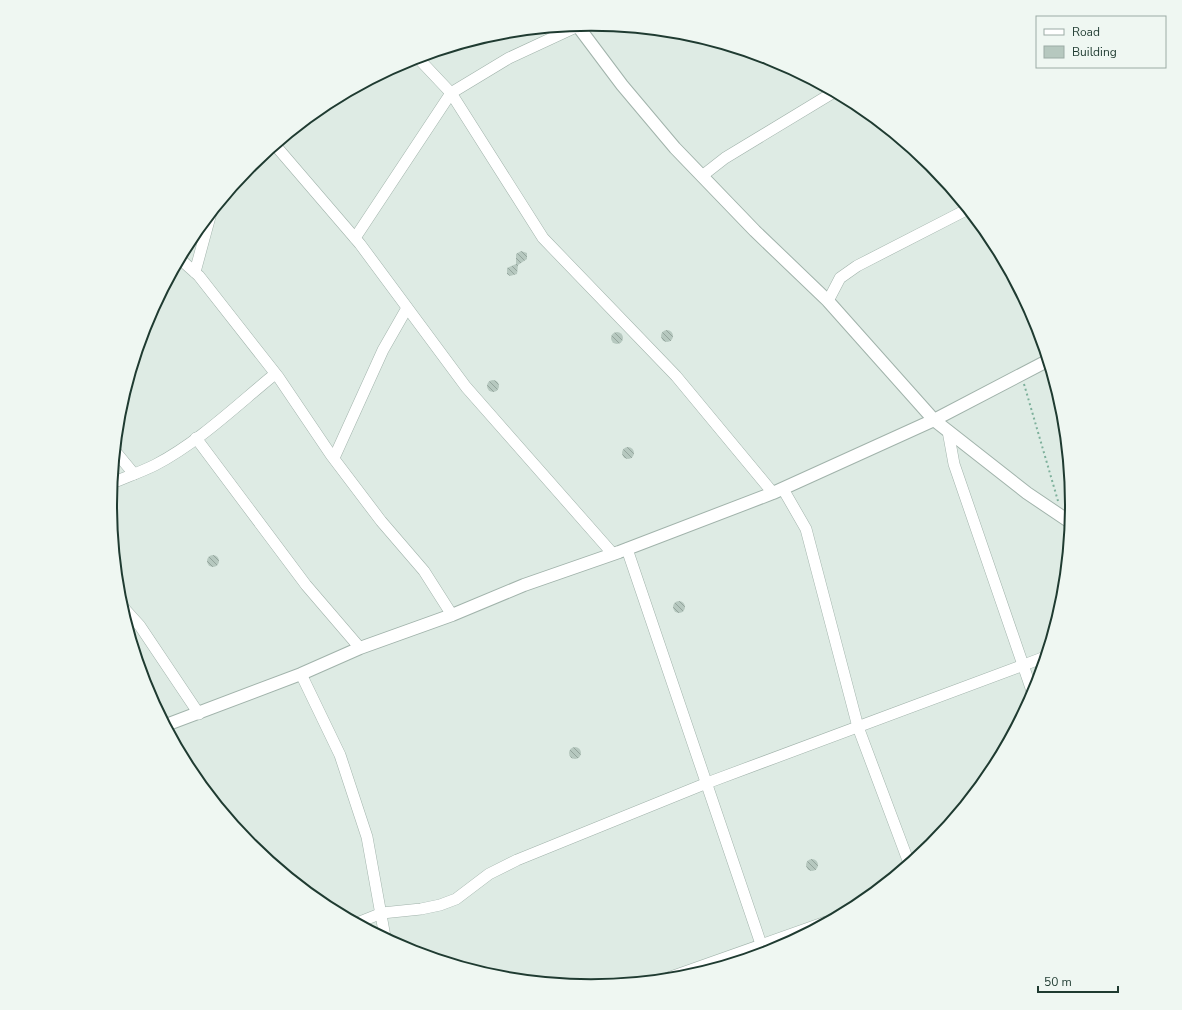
<svg xmlns="http://www.w3.org/2000/svg" width="1182" height="1010" viewBox="0 0 1182 1010" font-family="'Nunito Sans',sans-serif">
  <defs>
    <pattern id="building-back-hatch" width="6" height="6" patternUnits="userSpaceOnUse"><rect width="6" height="6" fill="#b6c8bf"/><path d="M-1 5l2 2M0 0l6 6M5-1l2 2" fill="none" stroke="#93a49c"/></pattern>
  </defs>
  <rect width="100%" height="100%" fill="#deebe4"/>
  <g fill="url(#building-back-hatch)">
    <polygon points="521,251 527,253 527,259 518,265 517,274 510,276 507,274 507,268 516,264 516,254"/>
    <circle cx="667" cy="336" r="6"/>
    <circle cx="617" cy="338" r="6"/>
    <circle cx="493" cy="386" r="6"/>
    <circle cx="628" cy="453" r="6"/>
    <circle cx="213" cy="561" r="6"/>
    <circle cx="679" cy="607" r="6"/>
    <circle cx="575" cy="753" r="6"/>
    <circle cx="812" cy="865" r="6"/>
  </g>
  <g fill="none" stroke-linecap="round" stroke-linejoin="round">
    <defs>
      <g id="minor">
        <polyline points="417,57 451,93 543,238 676,376 773,493"/>
        <polyline points="275,145 360,244 466,387 613,554"/>
        <polyline points="702,176 725,158 834,92"/>
        <polyline points="355,238 451,93 509,58 578,26"/>
        <polyline points="180,259 199,276 279,378 331,455 381,521 424,571 452,615"/>
        <polyline points="195,272 211,213"/>
        <polyline points="828,301 840,278 857,266 968,209"/>
        <polyline points="948,431 954,464 1033,694"/>
        <polyline points="196,438 306,585 360,648"/>
        <polyline points="115,451 134,474"/>
        <polyline points="334,458 383,350 407,308"/>
        <path d="M112,483C126,477 141,472 155,465C199,442 237,405 275,374"/>
        <polyline points="783,489 806,529 858,727 909,863"/>
        <polyline points="627,549 764,953"/>
        <polyline points="121,605 140,626 199,714"/>
        <polyline points="301,674 340,755 367,837 385,937"/>
        <polyline points="357,923 382,913 421,909 440,905 456,899 489,874 517,860 707,783 1045,657"/>
        <polyline points="668,978 826,922"/>
      </g>
      <g id="tertiary">
        <polyline points="577,25 622,85 675,148 755,231 828,301 934,420 1027,493 1070,522"/>
        <polyline points="166,725 301,674 360,648 452,615 524,585 619,552 773,493 934,420 1047,361"/>
      </g>
    </defs>
    <use href="#minor" stroke="#a1b3ab" stroke-width="12"/>
    <use href="#tertiary" stroke="#a1b3ab" stroke-width="14"/>
    <polyline stroke="#7db09b" stroke-width="2" stroke-dasharray="2 3" stroke-linecap="butt" points="1024,384 1058,501"/>
    <use href="#minor" stroke="#fff" stroke-width="11"/>
    <use href="#tertiary" stroke="#fff" stroke-width="12"/>
  </g>
  <path d="M0 0H1182V1010H0ZM117 505a474 474 0 1 1 948 0a474 474 0 1 1-948 0Z" fill="#eff7f2" fill-rule="evenodd"/>
  <path fill="none" stroke="#1f3b31" stroke-width="2" d="M117 505a474 474 0 1 1 948 0a474 474 0 1 1-948 0Z"/>
  <rect x="1036" y="16" width="130" height="52" fill="#eff7f2" stroke="#9caca5"/>
  <rect x="1044" y="29" width="20" height="6" fill="#ffffff" stroke="#9caca5"/>
  <text x="1072" y="36" font-size="12" fill="#1f3b31">Road</text>
  <rect x="1044" y="46" width="20" height="12" fill="#b6c8bf" stroke="#9caca5"/>
  <text x="1072" y="56" font-size="12" fill="#1f3b31">Building</text>
  <path d="M1038 986v6h80v-6" fill="none" stroke="#1f3b31" stroke-width="2"/>
  <text x="1044" y="986" font-size="12" fill="#1f3b31" stroke="#eff7f2" stroke-width="3" paint-order="stroke">50 m</text>
</svg>
